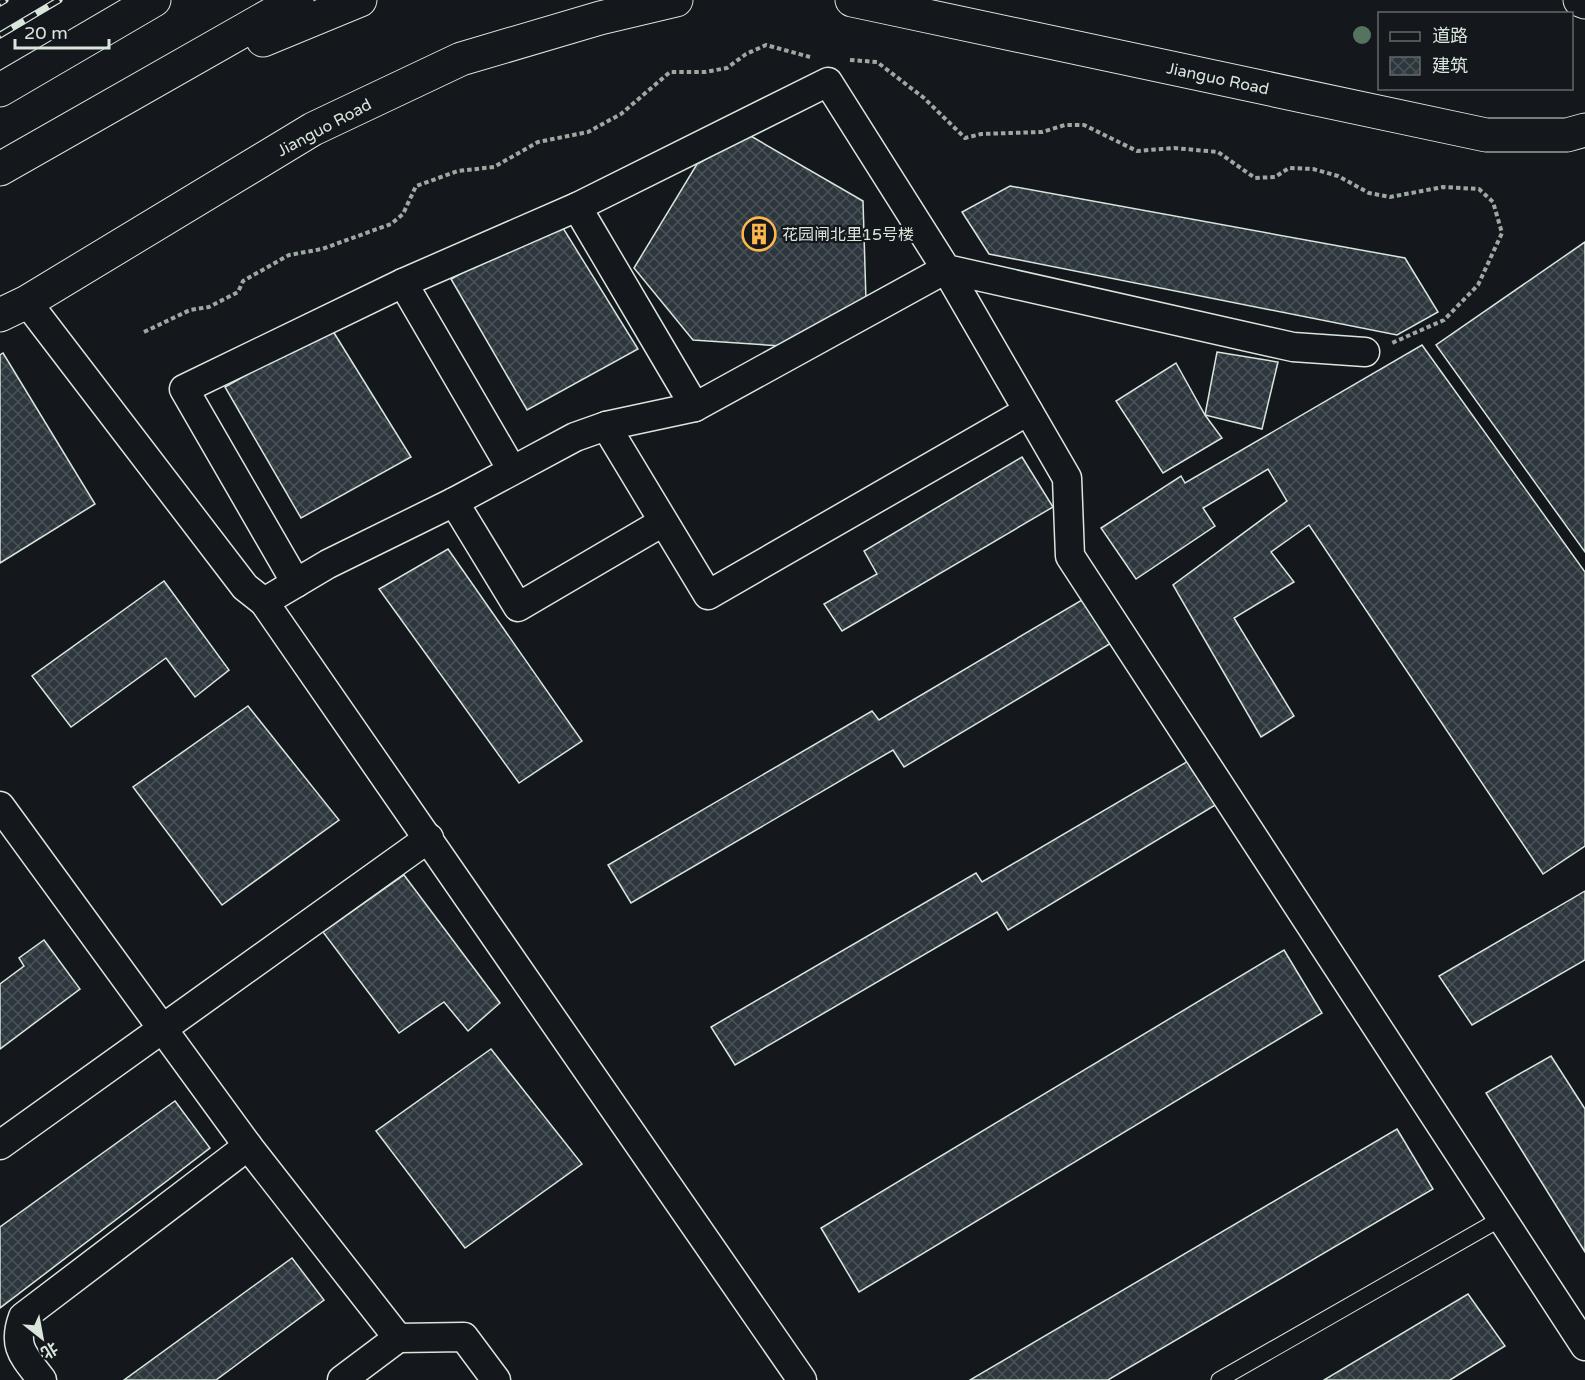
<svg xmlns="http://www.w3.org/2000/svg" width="1585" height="1380" viewBox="0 0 1585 1380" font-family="'Varela Round','Noto Sans SC',sans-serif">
  <defs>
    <pattern id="building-cross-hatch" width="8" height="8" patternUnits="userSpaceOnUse" patternTransform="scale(1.5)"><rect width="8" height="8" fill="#2c363c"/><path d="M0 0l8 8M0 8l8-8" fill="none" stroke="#4a5358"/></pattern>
  </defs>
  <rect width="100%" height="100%" fill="#14181c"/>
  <g fill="url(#building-cross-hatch)" stroke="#d8e6dc" stroke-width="1.5">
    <polygon points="749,135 863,201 866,301 797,347 693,340 634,268 697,164"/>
    <polygon points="1010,186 1405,258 1438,312 1397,335 989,254 962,212"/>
    <polygon points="558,220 638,349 527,410 451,279"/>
    <polygon points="1585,242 1585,552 1436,345"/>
    <polygon points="331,328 411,457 301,518 225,387"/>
    <polygon points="1422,345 1585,572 1585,846 1543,874 1309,525 1271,552 1294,582 1234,618 1294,716 1261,737 1173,585 1287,501 1268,469 1203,508 1215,526 1136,579 1101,528 1181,476 1185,483"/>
    <polygon points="1217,352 1278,362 1262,429 1205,415"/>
    <polygon points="3,353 95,504 0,563 0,355"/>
    <polygon points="1176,363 1205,415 1222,438 1163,473 1116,401"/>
    <polygon points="1022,457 1053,507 842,631 824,604 877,574 864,551"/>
    <polygon points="448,549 582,741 519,783 379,589"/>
    <polygon points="164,581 229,670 195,697 166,658 71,727 32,676"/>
    <polygon points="1087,597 1113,642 904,767 893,750 631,903 608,865 872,711 879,720"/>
    <polygon points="248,706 339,820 222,905 133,787"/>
    <polygon points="1190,760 1217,804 1008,930 997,912 735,1065 711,1027 976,873 982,882"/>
    <polygon points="404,875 500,1003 468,1031 444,1002 399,1033 323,932"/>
    <polygon points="1585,891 1585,960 1472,1025 1439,976"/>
    <polygon points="44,940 80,989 0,1049 0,984 24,966 19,958"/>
    <polygon points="1284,950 1322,1013 859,1292 821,1228"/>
    <polygon points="491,1049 582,1164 465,1248 376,1131"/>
    <polygon points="1551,1056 1585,1109 1585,1252 1486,1093"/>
    <polygon points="175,1101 210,1148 0,1308 0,1227"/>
    <polygon points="1397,1129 1433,1189 1108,1380 970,1380"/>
    <polygon points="292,1258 324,1300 216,1380 124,1380"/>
    <polygon points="1468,1294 1505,1346 1450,1380 1324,1380"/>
  </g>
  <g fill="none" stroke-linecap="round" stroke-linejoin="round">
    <defs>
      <polyline id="service" points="1219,1380 1502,1218"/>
      <g id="minor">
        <polyline points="27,302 245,587 264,602 802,1380"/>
        <polyline points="695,407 577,207 828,82 946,269 1293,347 1365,352"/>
        <polyline points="606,426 708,595 1028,411"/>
        <polyline points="512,470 403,283 577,207"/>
        <polyline points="454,502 518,607 663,522"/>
        <polyline points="296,583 184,389 403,283"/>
        <polyline points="264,602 328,564 454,502 575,437 606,426 695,407 946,269 1067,478 1070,556 1585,1346"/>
        <polyline points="0,806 248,1146 398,1338 464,1337 496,1380"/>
        <polyline points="0,1145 429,838"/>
        <path d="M42,1380C24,1356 12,1347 23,1317L248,1146"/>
        <polyline points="342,1380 398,1338"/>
      </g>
      <g id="secondary">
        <polyline points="852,0 1486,135 1567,135 1585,130"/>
        <polyline points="0,315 27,302 313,129 461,59 600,18 676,0"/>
      </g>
      <g id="motorway">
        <polyline points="1580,0 1585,2"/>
        <polyline points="263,40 360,0"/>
        <polyline points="0,90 154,0"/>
        <polyline points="0,169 297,0"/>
      </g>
    </defs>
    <use href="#service" stroke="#d8e6dc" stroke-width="17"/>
    <use href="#minor" stroke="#d8e6dc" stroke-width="31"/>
    <use href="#secondary" stroke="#d8e6dc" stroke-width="35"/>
    <use href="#motorway" stroke="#d8e6dc" stroke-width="35"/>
    <g stroke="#9da8a2" stroke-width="4" stroke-dasharray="4.5 3" stroke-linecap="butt">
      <polyline points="850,60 877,62 924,98 965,138 981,134 1042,132 1065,125 1084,125 1137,151 1174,148 1218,152 1255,178 1275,177 1289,168 1313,169 1338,176 1369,193 1390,197 1443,187 1479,189 1493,202 1502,233 1478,285 1444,320 1392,343"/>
      <polyline points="144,332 190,310 209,307 238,292 243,281 289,255 322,249 391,224 403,214 416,186 458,171 494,167 538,142 588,132 621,114 670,72 705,72 727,68 746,54 766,45 810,57"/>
    </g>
    <use href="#service" stroke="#14181c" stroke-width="15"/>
    <use href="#minor" stroke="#14181c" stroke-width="28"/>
    <use href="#secondary" stroke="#14181c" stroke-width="33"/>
    <use href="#motorway" stroke="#14181c" stroke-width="33"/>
    <defs>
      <g id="rail">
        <polyline points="0,3 5,0"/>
        <polyline points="0,35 59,0"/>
      </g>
    </defs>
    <use href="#rail" stroke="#d8e6dc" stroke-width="7"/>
    <use href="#rail" stroke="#14181c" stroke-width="4.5" stroke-dasharray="14" stroke-linecap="butt"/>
  </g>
  <circle fill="#55745f" cx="1362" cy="35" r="9"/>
  <defs>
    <symbol id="building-ring" viewBox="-11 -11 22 22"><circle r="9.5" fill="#14181c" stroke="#ffb74d" stroke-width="1.5"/><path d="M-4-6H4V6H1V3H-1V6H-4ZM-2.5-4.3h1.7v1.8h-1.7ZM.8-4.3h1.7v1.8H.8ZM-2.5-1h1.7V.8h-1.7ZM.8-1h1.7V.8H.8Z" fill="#ffb74d"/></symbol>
  </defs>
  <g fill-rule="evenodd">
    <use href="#building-ring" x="740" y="215" width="38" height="38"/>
  </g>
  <g text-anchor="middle" stroke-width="4.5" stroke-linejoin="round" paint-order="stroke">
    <g font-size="16" fill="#d8e6dc" stroke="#14181c">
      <text transform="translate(1218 78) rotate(12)" y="6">Jianguo Road</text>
      <text transform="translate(324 127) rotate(-28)" y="6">Jianguo Road</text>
    </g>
    <g font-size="16" fill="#d8e6dc" stroke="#14181c" text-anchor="start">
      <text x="782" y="240">花园闸北里15号楼</text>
    </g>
  </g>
  <rect x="1378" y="12" width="195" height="78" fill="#14181c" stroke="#626a69" stroke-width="1.5"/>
  <rect x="1390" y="32" width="30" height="9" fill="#14181c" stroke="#626a69" stroke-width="1.5"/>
  <text x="1432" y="42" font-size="18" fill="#d8e6dc">道路</text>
  <rect x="1390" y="57" width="30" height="18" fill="url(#building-cross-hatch)" stroke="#626a69" stroke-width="1.5"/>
  <text x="1432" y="72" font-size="18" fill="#d8e6dc">建筑</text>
  <g transform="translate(42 1338) rotate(149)" stroke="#14181c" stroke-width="4.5" paint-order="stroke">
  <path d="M0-4.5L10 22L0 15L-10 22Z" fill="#d8e6dc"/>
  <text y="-9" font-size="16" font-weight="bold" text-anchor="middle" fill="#d8e6dc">北</text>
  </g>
  <path d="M15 39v9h94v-9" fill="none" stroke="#d8e6dc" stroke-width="3"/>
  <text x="24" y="39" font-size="18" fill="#d8e6dc" stroke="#14181c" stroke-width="4.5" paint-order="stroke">20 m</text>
</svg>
